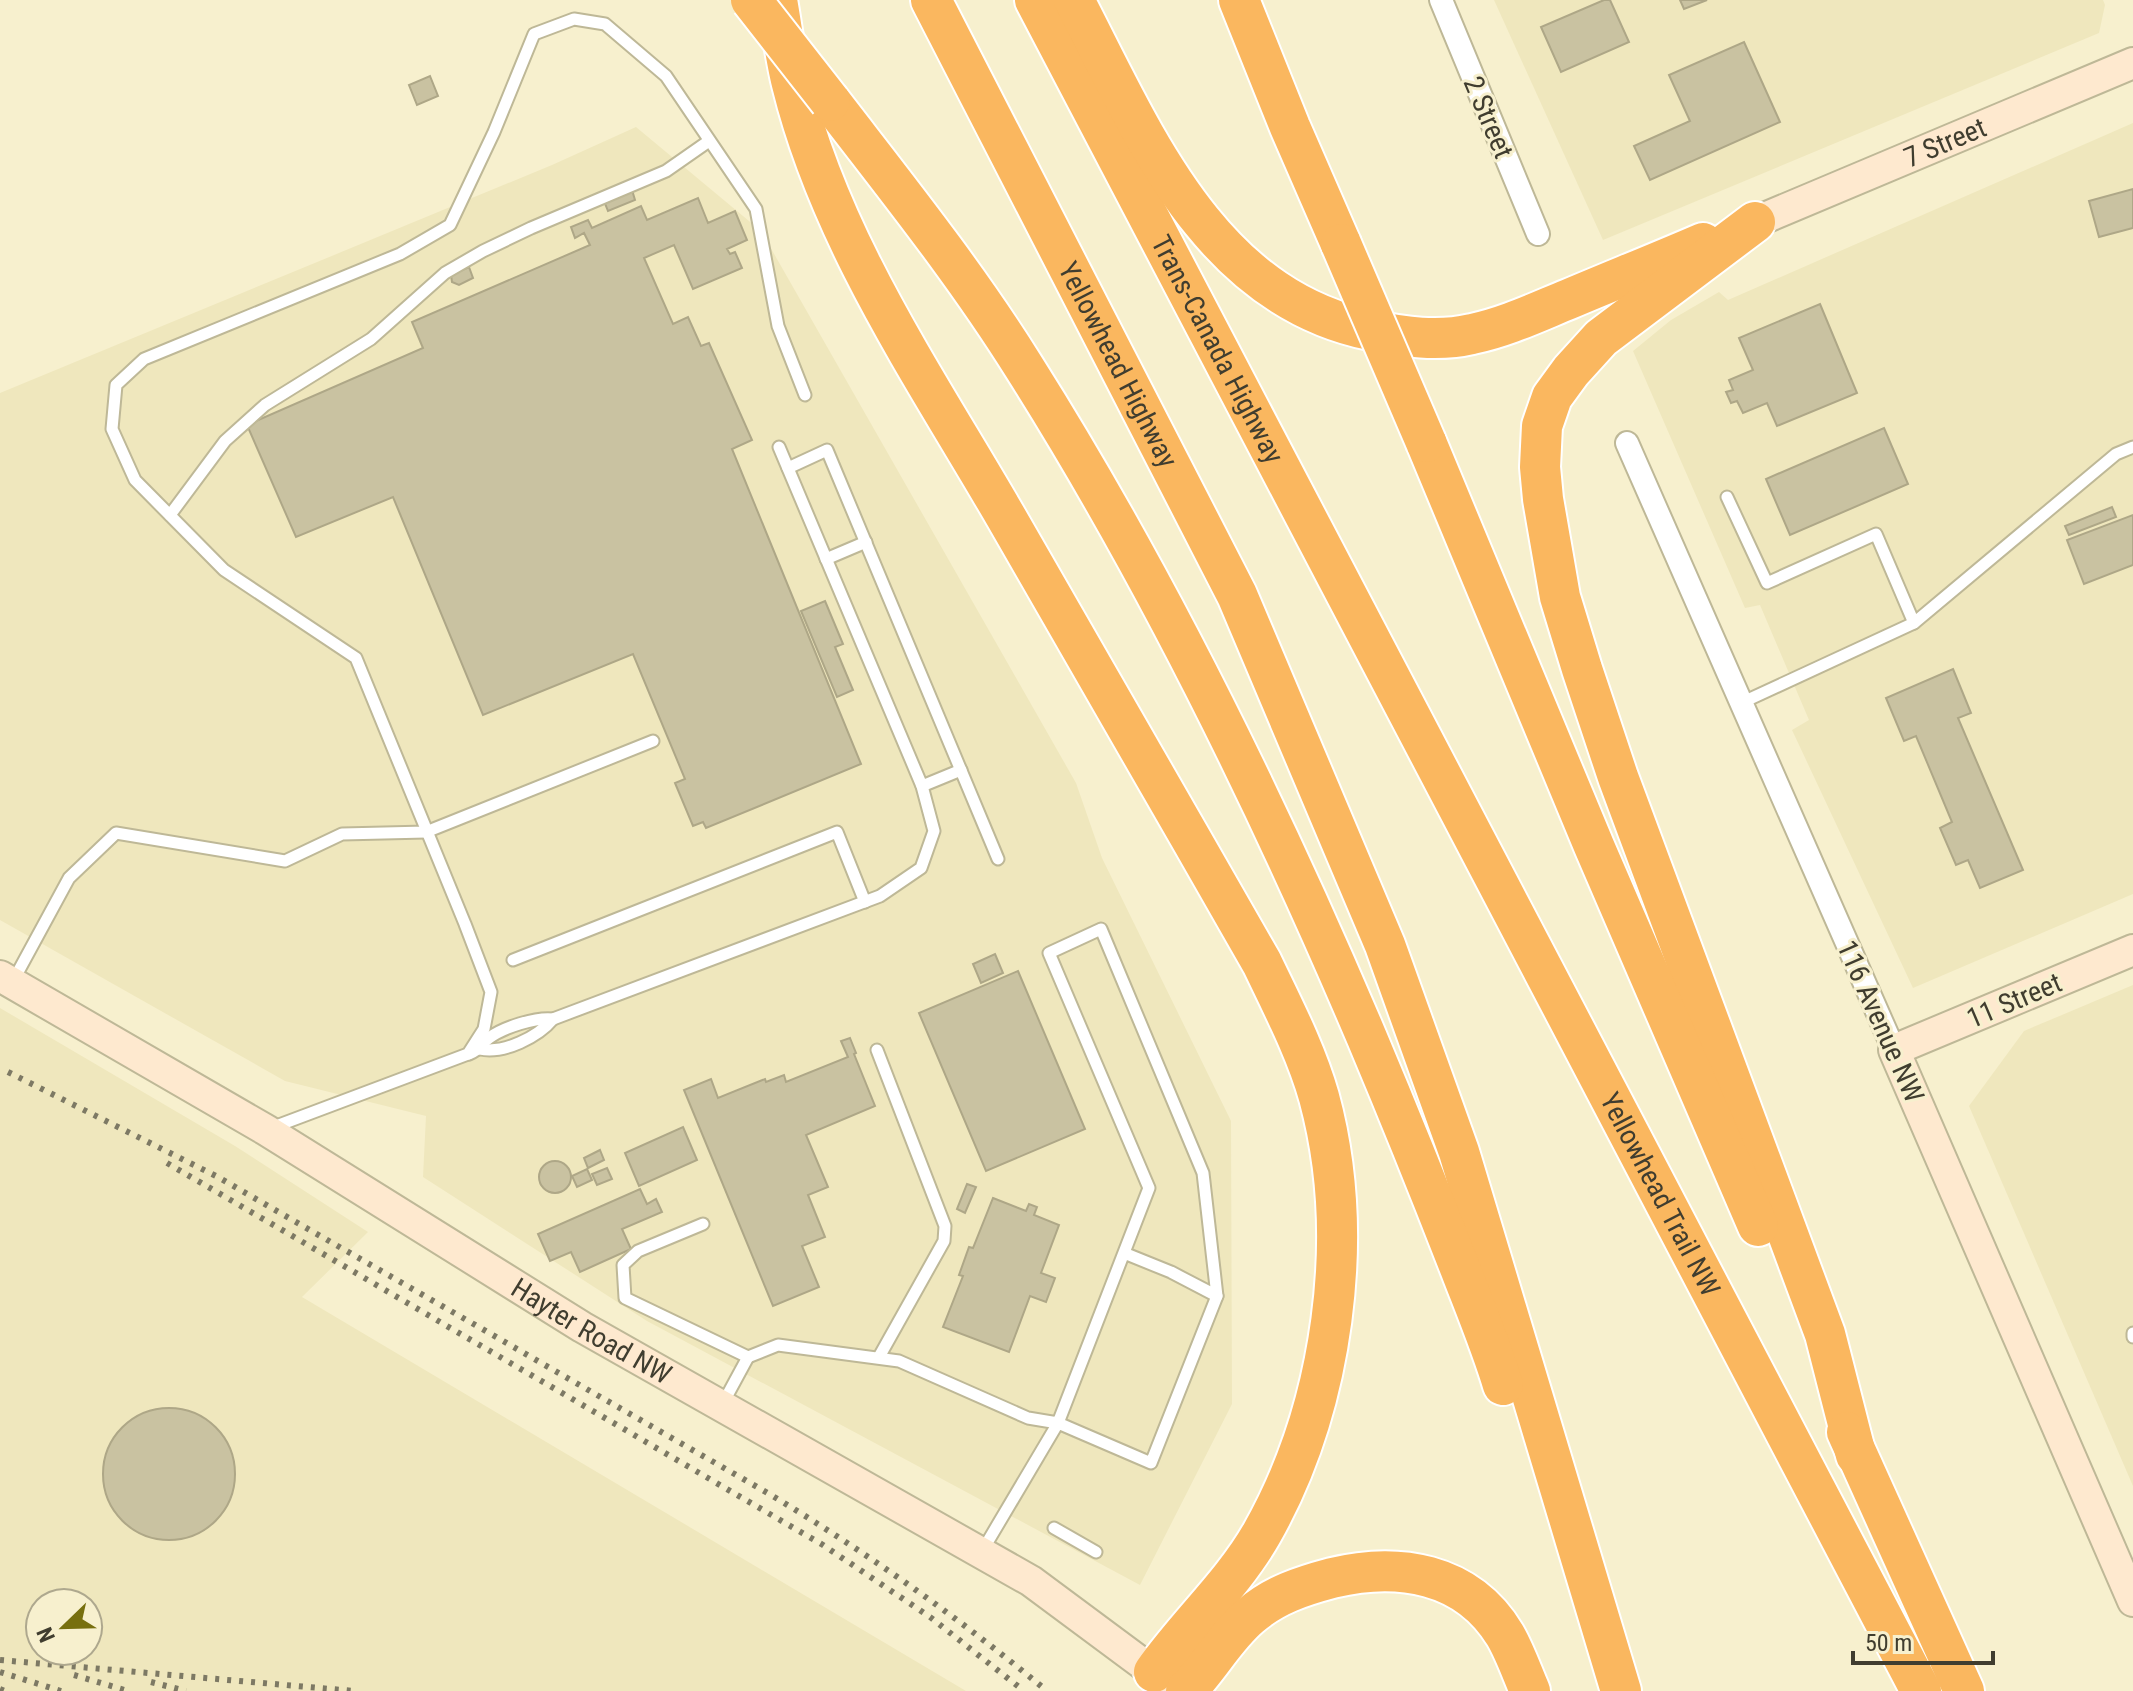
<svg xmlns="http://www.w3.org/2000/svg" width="2133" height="1691" viewBox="0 0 2133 1691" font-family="'Roboto Condensed',sans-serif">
  <rect width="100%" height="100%" fill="#f7f0ce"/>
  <g fill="#efe7bd" fill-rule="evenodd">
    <polygon points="1494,0 2103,0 2105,5 2099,33 1603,240"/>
    <polygon points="2133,123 2133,894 1913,988 1792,730 1809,720 1760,605 1745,608 1633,351 1671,320 1719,292 1728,300"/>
    <polygon points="636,127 761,231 1076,783 1102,858 1231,1121 1232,1404 1140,1585 647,1321 423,1177 426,1116 285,1081 0,920 0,393 552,165"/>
    <polygon points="2133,985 2133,1486 1969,1106 2024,1031"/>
    <path d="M0,1008L235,1146L368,1232L302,1297L966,1691H0ZM40,1603H88V1651H40Z"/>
  </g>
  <g fill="#c9c2a1" stroke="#aea787" stroke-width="2">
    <polygon points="1604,0 1610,0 1629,42 1561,72 1541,27"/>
    <polygon points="1680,0 1707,0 1684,9"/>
    <polygon points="1744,42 1780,122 1650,180 1634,146 1690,121 1669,75"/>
    <polygon points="430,76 438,96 417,105 409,85"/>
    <polygon points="2133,189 2133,228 2099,237 2089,201"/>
    <polygon points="632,190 635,200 608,211 604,201"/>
    <polygon points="698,198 708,223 735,211 747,240 727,249 730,254 735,252 742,268 693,289 674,245 644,258 673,324 688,317 701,346 709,343 752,440 732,449 861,764 706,828 703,822 693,826 675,783 685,779 633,654 483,715 393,497 296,537 247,425 423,348 412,322 590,245 584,233 575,238 571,227 588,220 592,228 641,206 647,220"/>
    <polygon points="469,267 473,278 459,285 452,282 451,275"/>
    <polygon points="1820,304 1857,393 1777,426 1767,403 1743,413 1737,401 1731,403 1726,392 1733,390 1729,380 1753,370 1739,338"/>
    <polygon points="1884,428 1908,484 1790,535 1766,479"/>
    <polygon points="2112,507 2116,517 2069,535 2065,526"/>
    <polygon points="2133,515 2133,565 2084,584 2067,540"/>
    <polygon points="825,601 843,644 835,647 853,690 837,697 801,611"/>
    <polygon points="1953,669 1971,713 1958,718 2023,870 1980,888 1968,860 1956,865 1940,828 1952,822 1916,736 1904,741 1886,698"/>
    <polygon points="995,954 1003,973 981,983 973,964"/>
    <polygon points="1018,971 1085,1129 986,1171 919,1013"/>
    <polygon points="850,1038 856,1053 854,1054 875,1106 806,1135 828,1187 808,1195 825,1237 802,1246 819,1287 773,1306 684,1090 711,1079 718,1098 765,1079 766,1082 784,1075 786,1082 848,1057 841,1041"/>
    <polygon points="683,1127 697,1160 639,1186 625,1153"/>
    <polygon points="600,1150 604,1160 588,1168 584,1158"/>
    <circle cx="555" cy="1177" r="16"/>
    <polygon points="607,1168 612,1179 597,1185 592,1174"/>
    <polygon points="587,1169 592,1180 577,1187 572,1176"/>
    <polygon points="967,1184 976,1187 965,1213 957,1209"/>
    <polygon points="640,1189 647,1204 656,1199 662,1212 622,1229 631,1249 580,1272 571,1252 550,1261 538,1234"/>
    <polygon points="993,1198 1026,1211 1029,1204 1037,1207 1034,1215 1059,1225 1041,1273 1055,1278 1046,1302 1030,1296 1009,1352 943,1327 963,1276 959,1275 969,1247 973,1248"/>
    <circle cx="169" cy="1474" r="66"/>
  </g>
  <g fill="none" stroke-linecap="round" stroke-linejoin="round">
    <defs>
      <g id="lane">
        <polyline points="788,468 827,450 998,859"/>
        <polyline points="1727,497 1767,583 1876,534 1914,623"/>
        <polyline points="170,515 225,441 265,405 371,339 445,273 483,251 531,228 666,171 709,141"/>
        <polyline points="826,559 866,542"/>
        <polyline points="1741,703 1914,623 2116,454 2133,447"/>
        <polyline points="922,786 961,770"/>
        <polyline points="513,960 837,832 865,902"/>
        <polyline points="12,983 69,878 116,833 285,861 342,834 426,832 653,741"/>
        <path d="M480,1049C504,1054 538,1037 553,1019"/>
        <polyline points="877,1050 945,1226 944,1241 879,1357"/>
        <path d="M469,1054C483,1048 479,1045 489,1038C504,1027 536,1017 553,1019L880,896L921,868L934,831L922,786L779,447"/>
        <polyline points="271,1128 468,1054 484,1029 491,992 465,924 356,658 224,570 135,480 112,429 116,385 144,359 400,254 450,225 494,132 534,34 574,19 605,24 666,76 756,209 778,326 805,395"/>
        <polyline points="703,1224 638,1251 623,1265 625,1298 748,1357 778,1345 899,1361 1028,1418 1058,1423 1149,1188 1049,953 1101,929 1203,1173 1217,1296 1171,1272 1124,1253"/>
        <polyline points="2133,1333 2133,1337"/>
        <polyline points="722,1405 748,1357"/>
        <polyline points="1054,1528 1096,1552"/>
        <polyline points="981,1553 1058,1423 1151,1463 1217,1296"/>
      </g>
      <g id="street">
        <polyline points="1441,0 1538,234"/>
        <polyline points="1627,443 1894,1050"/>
      </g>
      <g id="secondary">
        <path id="s1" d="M1755,222L2133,63"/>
        <polyline points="2133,950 1894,1050 2133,1601"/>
        <path id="s2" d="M0,976L266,1130L582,1327L1031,1581L1171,1685"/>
      </g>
      <g id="highway">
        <path d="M777,0C782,28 785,56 792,84C831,242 925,377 1006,517C1091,665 1177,814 1262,963C1283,1007 1306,1051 1319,1097C1357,1237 1333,1407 1262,1533C1233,1584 1188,1624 1154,1672"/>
        <path id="s3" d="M931,0L1237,595L1385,945L1459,1152L1621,1691"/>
        <path id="s4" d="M1035,0L1921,1691"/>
        <path d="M1074,0C1142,131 1208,297 1370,330C1404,337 1438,342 1472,334C1506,327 1537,312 1569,299C1614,280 1659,262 1703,243"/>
        <polyline points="1239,0 1290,127 1341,244"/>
        <path d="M830,101C897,188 966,274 1024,367C1158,579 1269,807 1367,1038C1399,1114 1430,1191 1460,1268C1475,1307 1491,1345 1503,1385"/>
        <polyline points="1755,222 1601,338 1571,371 1552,397 1542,426 1540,467 1543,499 1560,597 1582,669 1618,777 1825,1334 1856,1455"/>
        <polyline points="1426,442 1594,846 1758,1226"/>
        <polyline points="1847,1432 1964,1691"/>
        <path d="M1186,1691C1209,1668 1225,1637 1250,1616C1274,1595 1302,1586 1332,1578C1397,1562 1467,1572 1505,1635C1515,1652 1522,1673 1530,1691"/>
      </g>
    </defs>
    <use href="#lane" stroke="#beb897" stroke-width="15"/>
    <use href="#street" stroke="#beb897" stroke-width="26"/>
    <use href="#secondary" stroke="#beb897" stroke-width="34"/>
    <use href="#highway" stroke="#fff" stroke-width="44"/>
    <use href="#lane" stroke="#fff" stroke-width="11"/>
    <use href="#street" stroke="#fff" stroke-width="22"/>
    <use href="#secondary" stroke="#fee9cf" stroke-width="30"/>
    <use href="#highway" stroke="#fab75f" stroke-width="40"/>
    <g stroke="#7d7964" stroke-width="6" stroke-dasharray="4 8" stroke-linecap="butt">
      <path d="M8,1072L216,1176L771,1495C869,1554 959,1618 1047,1691"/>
      <polyline points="167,1163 823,1545 930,1617 1024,1691"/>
      <polyline points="0,1660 354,1691"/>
      <polyline points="0,1672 61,1691"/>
      <polyline points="74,1675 128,1691"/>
      <polyline points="151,1682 186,1691"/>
      <polyline points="0,1689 5,1691"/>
    </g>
    <defs>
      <g id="highway-bridge">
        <polyline points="751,0 830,101"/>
        <polyline points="1341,244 1426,442"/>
      </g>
    </defs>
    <use href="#highway-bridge" stroke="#fff" stroke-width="44" stroke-linecap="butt"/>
    <use href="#highway-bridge" stroke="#fab75f" stroke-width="40"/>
  </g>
  <g text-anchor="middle" stroke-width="6" stroke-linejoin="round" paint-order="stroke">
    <g font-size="28" fill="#403d2f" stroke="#f7f0ce">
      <text transform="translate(1489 117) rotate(67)" y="10">2 Street</text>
      <text dy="10" stroke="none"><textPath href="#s1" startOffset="206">7 Street</textPath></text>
      <text dy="10" stroke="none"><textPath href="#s4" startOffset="394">Trans-Canada Highway</textPath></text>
      <text dy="10" stroke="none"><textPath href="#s3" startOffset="410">Yellowhead Highway</textPath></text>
      <text transform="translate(2014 1000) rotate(-23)" y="10">11 Street</text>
      <text transform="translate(1881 1021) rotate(66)" y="10">116 Avenue NW</text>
      <text dy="10" stroke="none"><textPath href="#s4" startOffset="1348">Yellowhead Trail NW</textPath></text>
      <text dy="10" stroke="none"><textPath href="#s2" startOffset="690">Hayter Road NW</textPath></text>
    </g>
  </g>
  <g transform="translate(64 1627) rotate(247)"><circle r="38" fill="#f7f0ce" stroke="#aea88e" stroke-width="2"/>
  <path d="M0-6L14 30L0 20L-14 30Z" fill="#776f0e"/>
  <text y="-12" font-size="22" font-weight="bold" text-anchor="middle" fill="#403d2f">N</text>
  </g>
  <path d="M1853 1651v12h140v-12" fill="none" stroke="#403d2f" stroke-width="4"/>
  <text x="1865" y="1651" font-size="24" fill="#403d2f" stroke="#f7f0ce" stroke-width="6" paint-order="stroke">50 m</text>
</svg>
